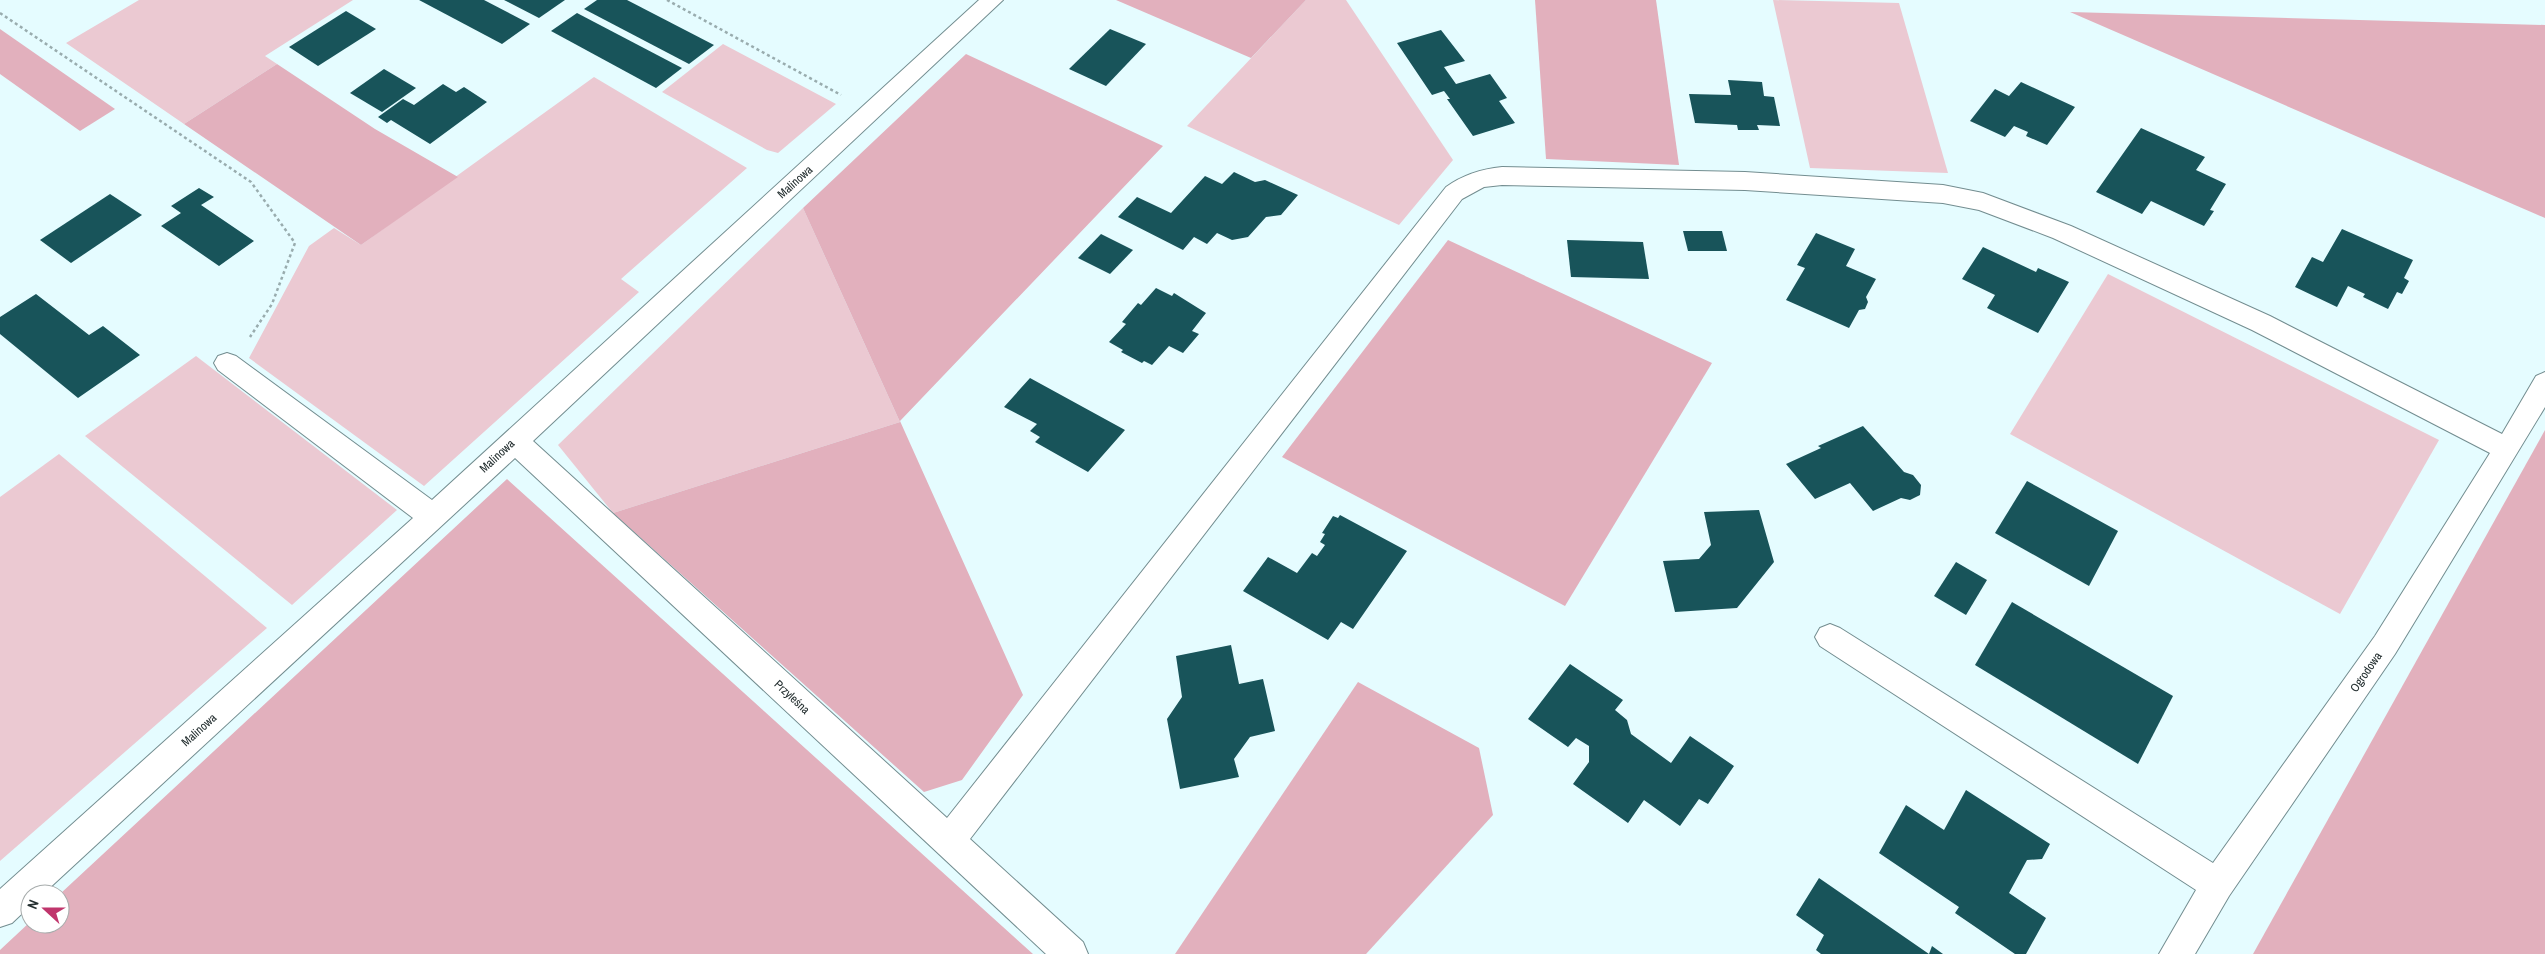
<svg xmlns="http://www.w3.org/2000/svg" width="2545" height="954" viewBox="0 0 2545 954" font-family="'Archivo Narrow',sans-serif">
  <rect width="100%" height="100%" fill="#e5fcff"/>
  <g fill="#ebc9d2">
    <polygon points="139,0 353,0 265,56 277,64 184,124 66,43"/>
    <polygon points="1306,0 1346,0 1453,160 1399,225 1187,126"/>
    <polygon points="1773,0 1899,3 1948,173 1810,168"/>
    <polygon points="723,44 836,104 778,153 767,150 662,92"/>
    <polygon points="594,77 747,168 621,279 639,292 424,486 249,358 309,246 334,228 361,245"/>
    <polygon points="803,208 900,422 613,513 558,445"/>
    <polygon points="2108,274 2439,440 2340,614 2010,434"/>
    <polygon points="196,356 397,510 292,605 85,436"/>
    <polygon points="59,454 267,628 0,861 0,497"/>
  </g>
  <g fill="#e2b0bd">
    <polygon points="1116,0 1306,0 1251,58"/>
    <polygon points="1535,0 1656,0 1679,165 1546,159"/>
    <polygon points="2070,12 2545,25 2545,218"/>
    <polygon points="0,29 115,109 80,131 0,74"/>
    <polygon points="966,54 1163,146 900,421 1023,695 962,780 924,792 613,513 900,422 803,208"/>
    <polygon points="277,64 375,129 458,177 361,245 184,124"/>
    <polygon points="1448,240 1712,363 1565,606 1282,457"/>
    <polygon points="2545,430 2545,954 2253,954"/>
    <polygon points="507,479 1033,954 0,954 0,950 30,922 30,924 60,924 60,894"/>
    <polygon points="1358,682 1479,748 1493,815 1366,954 1175,954"/>
  </g>
  <g fill="#18545a">
    <polygon points="419,0 484,0 530,24 502,44"/>
    <polygon points="504,0 565,0 539,18"/>
    <polygon points="597,0 627,0 714,45 689,64 584,9"/>
    <polygon points="346,11 376,29 318,66 289,47"/>
    <polygon points="577,13 682,68 656,88 551,31"/>
    <polygon points="1110,29 1146,44 1106,86 1069,69"/>
    <polygon points="1441,30 1465,61 1444,67 1456,84 1490,74 1507,98 1499,101 1515,123 1473,136 1447,99 1450,99 1444,91 1432,95 1397,43"/>
    <polygon points="384,69 416,88 382,112 350,93"/>
    <polygon points="1728,80 1762,82 1764,96 1774,97 1780,126 1757,125 1759,130 1738,130 1737,125 1695,123 1689,94 1731,95"/>
    <polygon points="2021,82 2075,107 2047,145 2026,136 2028,132 2014,126 2005,137 1970,121 1995,89 2009,96"/>
    <polygon points="443,84 456,92 464,87 487,102 430,144 391,120 387,123 378,117 403,99 414,105"/>
    <polygon points="2141,128 2205,157 2196,170 2226,184 2210,210 2214,211 2204,226 2151,201 2142,214 2096,192"/>
    <polygon points="1234,172 1255,182 1265,180 1298,195 1281,215 1266,217 1248,237 1232,240 1217,233 1207,244 1194,237 1183,250 1118,217 1137,197 1171,213 1205,176 1222,184"/>
    <polygon points="199,188 214,197 201,205 254,241 219,266 161,226 181,213 171,206"/>
    <polygon points="110,194 142,215 71,263 40,240"/>
    <polygon points="2342,229 2413,260 2404,278 2409,281 2402,294 2397,292 2388,309 2363,297 2365,294 2348,286 2337,307 2295,287 2312,257 2323,262"/>
    <polygon points="1683,231 1722,231 1727,251 1688,251"/>
    <polygon points="1816,233 1855,249 1846,266 1876,279 1866,297 1868,302 1865,309 1859,310 1849,328 1786,300 1805,268 1797,265"/>
    <polygon points="1101,234 1133,250 1110,274 1078,258"/>
    <polygon points="1567,240 1643,242 1649,279 1571,277"/>
    <polygon points="1983,247 2036,272 2038,268 2069,282 2038,333 1987,308 1995,295 1962,279"/>
    <polygon points="1156,288 1172,296 1174,293 1206,313 1192,331 1199,334 1183,353 1169,346 1152,365 1144,361 1142,363 1121,352 1123,350 1109,342 1126,324 1122,322 1138,303 1141,305"/>
    <polygon points="36,294 89,335 103,326 140,355 78,398 0,334 0,317"/>
    <polygon points="1030,378 1125,430 1088,472 1035,442 1040,437 1030,431 1037,424 1004,407"/>
    <polygon points="1863,426 1904,472 1913,475 1921,485 1920,495 1910,500 1901,498 1873,511 1850,483 1815,499 1786,464 1821,448 1818,446"/>
    <polygon points="2027,481 2118,531 2089,586 1995,533"/>
    <polygon points="1759,510 1774,562 1737,608 1675,612 1663,561 1699,559 1711,545 1704,512"/>
    <polygon points="1340,515 1407,551 1353,629 1341,622 1328,640 1243,591 1268,557 1297,573 1312,553 1317,556 1325,545 1320,542 1325,534 1322,533 1333,516 1338,518"/>
    <polygon points="1956,562 1987,580 1966,615 1934,596"/>
    <polygon points="2012,602 2173,696 2138,764 1975,665"/>
    <polygon points="1231,645 1239,684 1263,679 1275,731 1250,737 1234,759 1239,777 1180,789 1167,719 1182,697 1176,656"/>
    <polygon points="1570,664 1623,700 1615,710 1627,720 1631,734 1671,763 1690,736 1734,766 1708,804 1699,799 1680,826 1644,800 1628,823 1573,784 1589,762 1589,746 1576,738 1568,747 1528,719"/>
    <polygon points="1966,790 2050,844 2042,859 2027,860 2009,893 2046,918 2026,954 2015,954 1955,913 1959,907 1879,853 1906,805 1944,830"/>
    <polygon points="1819,878 1929,954 1932,946 1943,954 1821,954 1816,950 1824,935 1796,915"/>
  </g>
  <g fill="none" stroke-linecap="round" stroke-linejoin="round">
    <defs>
      <path id="minor" d="M979,0H1003L533,441L947,818L1446,187C1463,175 1481,169 1502,167L1745,172L1943,185L1983,193L2071,226L2270,316L2502,434L2536,376L2545,372V407L2395,654L2229,896L2195,954H2159L2196,890L1820,646L1815,637L1820,628L1830,624L1840,628L2213,863L2375,636L2490,453L2252,330L2053,238L1979,210L1943,203L1745,190L1502,185L1484,187L1462,199L970,839L1083,942L1088,954H1046L515,458L43,894H30V906L12,923L0,927V889L413,518L218,370L214,363L218,356L227,353L236,356L432,500Z"/>
    </defs>
    <use href="#minor" stroke="#738d90" stroke-width="2"/>
    <g stroke="#99acae" stroke-width="2.5" stroke-dasharray="3 3" stroke-linecap="butt">
      <polyline points="667,0 841,95"/>
      <polyline points="0,13 251,182 295,243 272,304 250,337"/>
    </g>
    <use href="#minor" fill="#fff" fill-rule="evenodd"/>
  </g>
  <g text-anchor="middle" stroke-width="5" stroke-linejoin="round" paint-order="stroke">
    <g font-size="12" fill="#242f30" stroke="#fff">
      <text transform="translate(795 182) rotate(-42)" y="4">Malinowa</text>
      <text transform="translate(497 456) rotate(-43)" y="4">Malinowa</text>
      <text transform="translate(2366 672) rotate(-55)" y="4">Ogrodowa</text>
      <text transform="translate(792 697) rotate(43)" y="4">Przyleśna</text>
      <text transform="translate(199 730) rotate(-42)" y="4">Malinowa</text>
    </g>
  </g>
  <g transform="translate(45 909) rotate(291)"><circle r="24" fill="#ffffff" stroke="#a7acac"/>
  <path d="M0-4L9 19L0 12L-9 19Z" fill="#c0356c"/>
  <text y="-8" font-size="14" font-weight="bold" text-anchor="middle" fill="#242f30">N</text>
  </g>
</svg>
